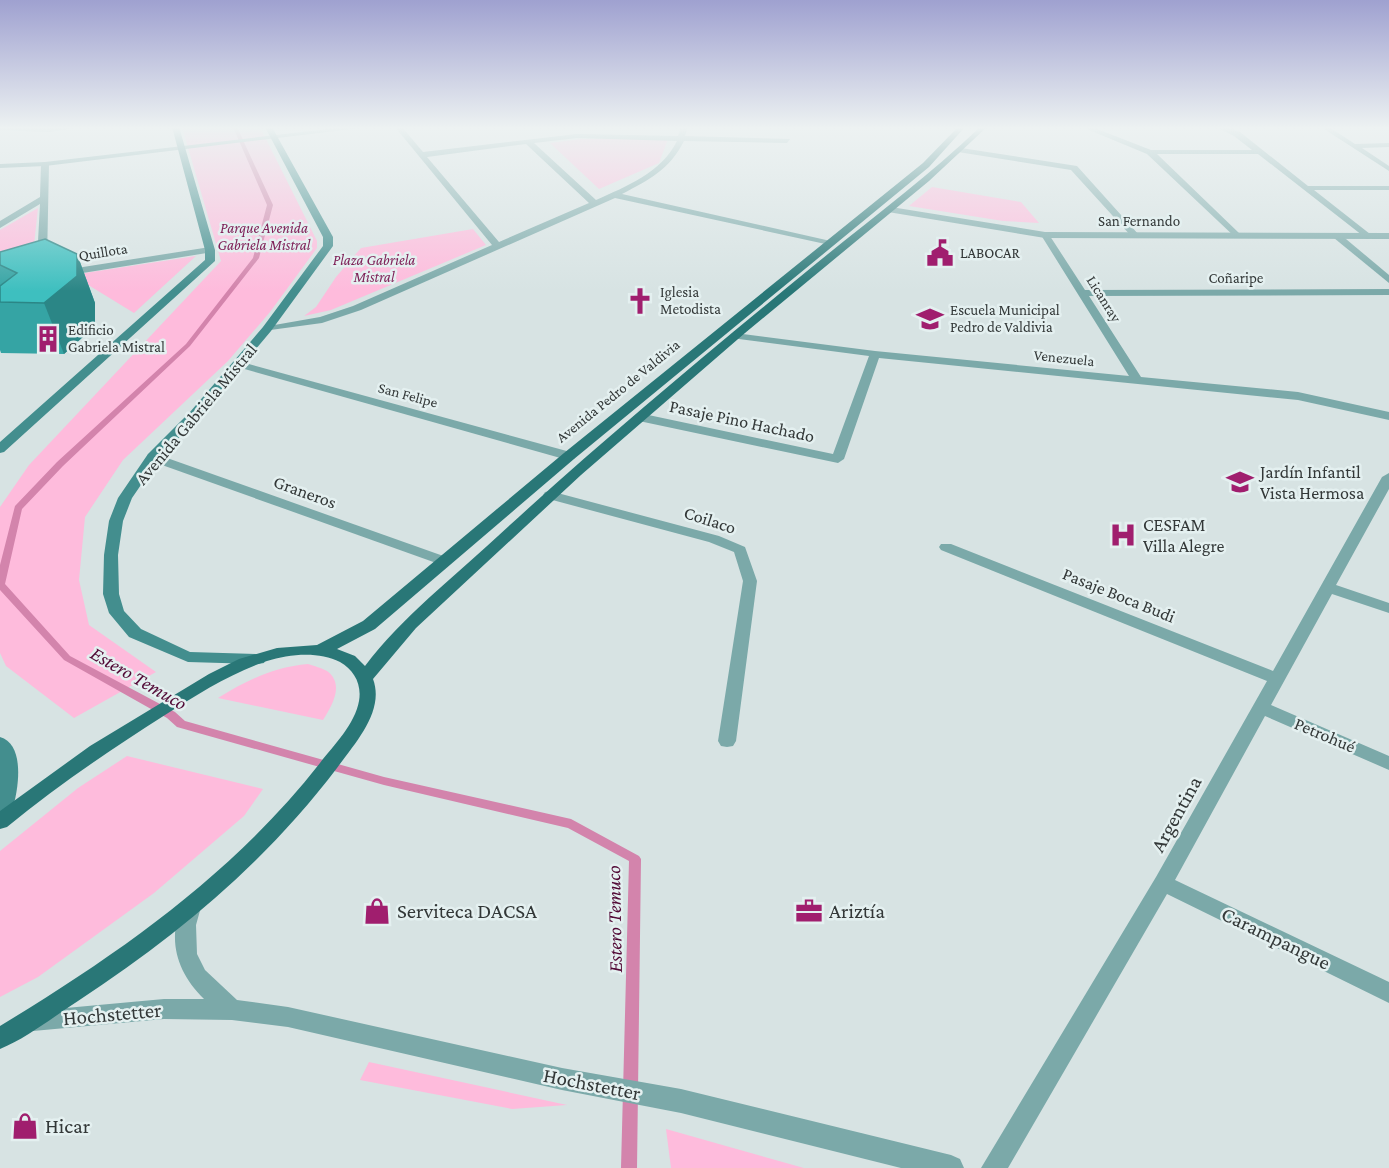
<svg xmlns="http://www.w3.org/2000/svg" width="1389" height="1168" viewBox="0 0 1389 1168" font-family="'Crimson Pro',serif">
  <rect width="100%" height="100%" fill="#d7e3e3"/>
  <g fill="#febbdc">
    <polygon points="182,127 260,127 317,241 317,248 270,312 228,361 123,460 85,517 79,580 89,625 156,672 74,718 6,666 0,653 0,507 29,465 221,261"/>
    <polygon points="581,139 668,139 659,163 599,189 550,143"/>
    <polygon points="932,187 1021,202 1039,223 1003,221 909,206"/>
    <polygon points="38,208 31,272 0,266 0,230"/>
    <polygon points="473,229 486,245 331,310 304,316 316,307 336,277 361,248"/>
    <polygon points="196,256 134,313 72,275"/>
    <path d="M308,664C314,666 322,668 327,671C345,684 332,706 323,720L218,698C247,680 274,667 308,664Z"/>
    <polygon points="127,756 263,789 244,816 154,893 38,977 0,997 0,851 78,788"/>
    <polygon points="369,1062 567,1105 512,1109 360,1080"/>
    <polygon points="666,1129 804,1168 671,1168"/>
  </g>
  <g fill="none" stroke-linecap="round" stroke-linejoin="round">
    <polygon fill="#d384ac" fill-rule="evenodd" points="233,127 237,127 273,205 259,258 190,346 63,466 22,509 5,584 70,656 175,712 185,721 384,777 571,819 639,856 641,859 637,1168 621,1168 629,861 568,828 384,785 177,727 167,718 64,660 0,590 0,565 15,506 57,462 186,344 253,258 267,205"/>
    <g fill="#7ba9a9" fill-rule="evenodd">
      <polygon points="0,127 83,127 49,132 0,130"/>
      <path d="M395,127H402L423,152L577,134L678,136L681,127H688L685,136L790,139L787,143L684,141C670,169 649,180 622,194L835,242L830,245L615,198L361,310L322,323L263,331V327L320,317L353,306L492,245ZM577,138L677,141C661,173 627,186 596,200L534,143ZM526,144L589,203L499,242L427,157Z"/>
      <polygon points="1082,127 1092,127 1151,150 1252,150 1234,136 1216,127 1226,127 1240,132 1308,186 1389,186 1389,190 1314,190 1370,234 1370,238 1367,239 1258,154 1157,154 1239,233 1240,235 1236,238 1147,154"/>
      <polygon points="1321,127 1329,127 1355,144 1389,143 1389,147 1362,148 1389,166 1389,171"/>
      <polygon points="961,148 1077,166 1139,235 1132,237 1071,170 958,152 958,148"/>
      <polygon points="45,162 49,164 47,260 42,263 37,260 40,204 0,228 0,221 40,197 41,164"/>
      <polygon points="1045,232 1048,233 1085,290 1389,289 1389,295 1089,296 1141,377 1298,392 1389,412 1389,420 1298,400 879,358 844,459 838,463 639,421 633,417 639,413 833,454 869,356 731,338 730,336 735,333 875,351 1129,376 1041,235"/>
      <polygon points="1334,234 1340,234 1389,275 1389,283 1334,238"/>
      <polygon points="210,247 213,248 213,252 64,276 59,273 64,270"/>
      <polygon points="238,361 574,453 575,456 574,459 564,459 234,366 232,364"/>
      <polygon points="153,453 449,558 451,561 449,564 439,564 148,460 147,457 148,454"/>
      <polygon points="1389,473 1389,489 1336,585 1389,603 1389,613 1332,594 1271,705 1389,756 1389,770 1265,716 1175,880 1389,982 1389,1003 1167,894 1008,1168 981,1168 1156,877 1267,681 941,550 939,547 941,544 951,544 1273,671 1382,477"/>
      <polygon points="550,491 719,536 745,547 757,581 736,741 733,746 727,747 721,746 718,741 743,581 734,552 709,542 545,498 543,495 545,492"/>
    </g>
    <g fill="#7ba9a9" fill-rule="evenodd">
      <polygon points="345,127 369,127 45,166 0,168 0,164 45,162"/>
      <polygon points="891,207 1045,232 1389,233 1389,239 1045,238 888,212 888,208"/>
      <path d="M191,898L198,901L201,907L196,925L197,954L205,970L237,1000L288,1007L562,1068L681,1089L951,1155L960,1159L964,1168H901L681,1113L562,1090L288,1027L232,1020L164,1019L33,1031L25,1028L22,1021L25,1014L33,1011L164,999H204C176,972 166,937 184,901Z"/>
    </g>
    <g fill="#438e8e" fill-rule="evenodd">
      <polygon points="172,127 179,127 215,250 215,261 4,452 0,453 0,442 205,260 205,250"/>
      <polygon points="265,127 272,127 333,237 333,246 271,331 198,418 158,460 132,498 123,521 118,555 119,594 124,611 141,629 190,652 258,654 264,655 266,659 264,663 258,664 188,662 129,637 109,613 103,594 104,555 109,521 118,498 148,454 190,412 263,327 323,246 323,237"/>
      <path d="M0,737C29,745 17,804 7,823L0,825Z"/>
    </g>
    <path fill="#297777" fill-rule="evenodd" d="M958,127H965L929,167L574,459L375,629L337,649L355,656L365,666C403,616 453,578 498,536C600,442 706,354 812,267C868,221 927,178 980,127H987L929,181L745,333L581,475L416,628L373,679C385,711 355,743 337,768C264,864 178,935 78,1001C53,1017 27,1038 0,1049V1026C120,953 233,874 320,763C334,745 355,724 359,701C362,684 354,670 340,662C319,651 289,654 267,661C231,673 198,694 165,715C110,750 57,786 7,827L0,829V811L90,746L209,674L239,659L277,648L317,645L363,621L564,453L923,163Z"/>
  </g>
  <polygon fill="#35a4a4" points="0,252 77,254 95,303 95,326 64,354 1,353 0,350"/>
  <polygon fill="#2b8686" points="77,254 95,303 95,326 64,354 44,303"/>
  <polygon fill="#3ebfbf" stroke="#2b8686" stroke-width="1.5" points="45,239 77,254 77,276 44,303 0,302 0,286 17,273 0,265 0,252"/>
  <linearGradient id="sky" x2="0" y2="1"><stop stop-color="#9fa1d0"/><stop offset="0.44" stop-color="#edf2f2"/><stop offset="1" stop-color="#edf2f2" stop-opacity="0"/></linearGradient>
  <rect width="1389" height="291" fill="url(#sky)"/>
  <defs>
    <symbol id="civic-bare" viewBox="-9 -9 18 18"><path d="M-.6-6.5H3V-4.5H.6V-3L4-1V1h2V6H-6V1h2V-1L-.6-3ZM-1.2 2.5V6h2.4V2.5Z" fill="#a01e6e" stroke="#e4f0f0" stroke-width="2.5" paint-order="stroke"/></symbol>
    <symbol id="church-bare" viewBox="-9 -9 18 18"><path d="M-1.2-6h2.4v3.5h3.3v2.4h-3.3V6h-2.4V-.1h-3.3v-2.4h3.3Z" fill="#a01e6e" stroke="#e4f0f0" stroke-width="2.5" paint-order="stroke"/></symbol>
    <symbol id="school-bare" viewBox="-9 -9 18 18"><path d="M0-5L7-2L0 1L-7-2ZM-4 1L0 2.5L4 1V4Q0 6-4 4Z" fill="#a01e6e" stroke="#e4f0f0" stroke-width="2.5" paint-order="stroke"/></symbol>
    <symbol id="building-bare" viewBox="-9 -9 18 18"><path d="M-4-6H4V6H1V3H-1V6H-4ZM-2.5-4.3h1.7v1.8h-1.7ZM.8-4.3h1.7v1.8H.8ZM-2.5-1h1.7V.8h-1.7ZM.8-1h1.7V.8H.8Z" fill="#a01e6e" stroke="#e4f0f0" stroke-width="2.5" paint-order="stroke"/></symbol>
    <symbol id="hospital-bare" viewBox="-9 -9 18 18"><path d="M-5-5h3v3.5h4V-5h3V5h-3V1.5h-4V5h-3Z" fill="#a01e6e" stroke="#e4f0f0" stroke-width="2.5" paint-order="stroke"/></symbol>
    <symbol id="shop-bare" viewBox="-9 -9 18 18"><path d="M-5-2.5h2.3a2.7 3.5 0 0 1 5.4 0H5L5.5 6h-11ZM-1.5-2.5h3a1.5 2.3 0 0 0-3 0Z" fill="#a01e6e" stroke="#e4f0f0" stroke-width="2.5" paint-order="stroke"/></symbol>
    <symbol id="office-bare" viewBox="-9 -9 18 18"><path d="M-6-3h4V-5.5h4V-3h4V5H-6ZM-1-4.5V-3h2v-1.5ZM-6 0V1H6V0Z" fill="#a01e6e" stroke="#e4f0f0" stroke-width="2.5" paint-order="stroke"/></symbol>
  </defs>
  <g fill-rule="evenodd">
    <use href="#civic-bare" x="921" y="234" width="38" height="38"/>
    <use href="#church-bare" x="621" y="282" width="38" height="38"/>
    <use href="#school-bare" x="911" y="300" width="38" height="38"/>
    <use href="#building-bare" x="29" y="320" width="38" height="38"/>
    <use href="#school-bare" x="1221" y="463" width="38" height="38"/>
    <use href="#hospital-bare" x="1104" y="516" width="38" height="38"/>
    <use href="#shop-bare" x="358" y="892" width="38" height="38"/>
    <use href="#office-bare" x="790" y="892" width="38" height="38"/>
    <use href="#shop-bare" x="6" y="1107" width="38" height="38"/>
  </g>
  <g text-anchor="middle" stroke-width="5" stroke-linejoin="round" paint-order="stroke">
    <g font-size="15" fill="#333838" stroke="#e4f0f0">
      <text x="1139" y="226">San Fernando</text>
      <text transform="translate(103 252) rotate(-9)" y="5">Quillota</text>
      <text x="1236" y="283">Coñaripe</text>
      <text transform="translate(1104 299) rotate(58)" y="5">Licanray</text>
      <text transform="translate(1064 358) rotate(6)" y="5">Venezuela</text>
      <text transform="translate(618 391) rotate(-39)" y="5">Avenida Pedro de Valdivia</text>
      <text transform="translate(408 395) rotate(15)" y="5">San Felipe</text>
    </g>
    <g font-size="15" font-style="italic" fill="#7f2158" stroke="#e4f0f0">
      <text x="264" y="233">Parque Avenida<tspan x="264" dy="17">Gabriela Mistral</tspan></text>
      <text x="374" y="265">Plaza Gabriela<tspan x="374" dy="17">Mistral</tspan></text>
    </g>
    <g font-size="15" fill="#333838" stroke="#e4f0f0" text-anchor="start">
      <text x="960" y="258">LABOCAR</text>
      <text x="660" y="297">Iglesia<tspan x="660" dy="17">Metodista</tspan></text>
      <text x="950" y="315">Escuela Municipal<tspan x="950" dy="17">Pedro de Valdivia</tspan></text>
      <text x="68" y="335">Edificio<tspan x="68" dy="17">Gabriela Mistral</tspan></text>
    </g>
    <g font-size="18" fill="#333838" stroke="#e4f0f0">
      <text transform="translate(196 414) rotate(-50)" y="6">Avenida Gabriela Mistral</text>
      <text transform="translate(742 421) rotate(12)" y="6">Pasaje Pino Hachado</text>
      <text transform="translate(305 492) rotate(20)" y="6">Graneros</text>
      <text transform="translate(710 520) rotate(18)" y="6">Coilaco</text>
      <text transform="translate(1119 595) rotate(22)" y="6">Pasaje Boca Budi</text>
      <text transform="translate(1325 735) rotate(23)" y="6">Petrohué</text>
    </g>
    <g font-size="18" fill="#333838" stroke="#e4f0f0" text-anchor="start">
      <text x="1260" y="478">Jardín Infantil<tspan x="1260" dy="21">Vista Hermosa</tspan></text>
      <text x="1143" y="531">CESFAM<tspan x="1143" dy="21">Villa Alegre</tspan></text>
    </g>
    <g font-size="20" font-style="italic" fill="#510835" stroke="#e4f0f0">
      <text transform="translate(139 678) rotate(30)" y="7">Estero Temuco</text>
      <text transform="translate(614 919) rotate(-91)" y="7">Estero Temuco</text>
    </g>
    <g font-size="21" fill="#333838" stroke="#e4f0f0">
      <text transform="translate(1176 814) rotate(-61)" y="7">Argentina</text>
      <text transform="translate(1276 938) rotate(26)" y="7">Carampangue</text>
      <text transform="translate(112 1014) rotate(-5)" y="7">Hochstetter</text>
      <text transform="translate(592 1084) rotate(11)" y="7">Hochstetter</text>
    </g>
    <g font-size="21" fill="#333838" stroke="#e4f0f0" text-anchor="start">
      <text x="397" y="918">Serviteca DACSA</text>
      <text x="829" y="918">Ariztía</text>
      <text x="45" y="1133">Hicar</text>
    </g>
  </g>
</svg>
